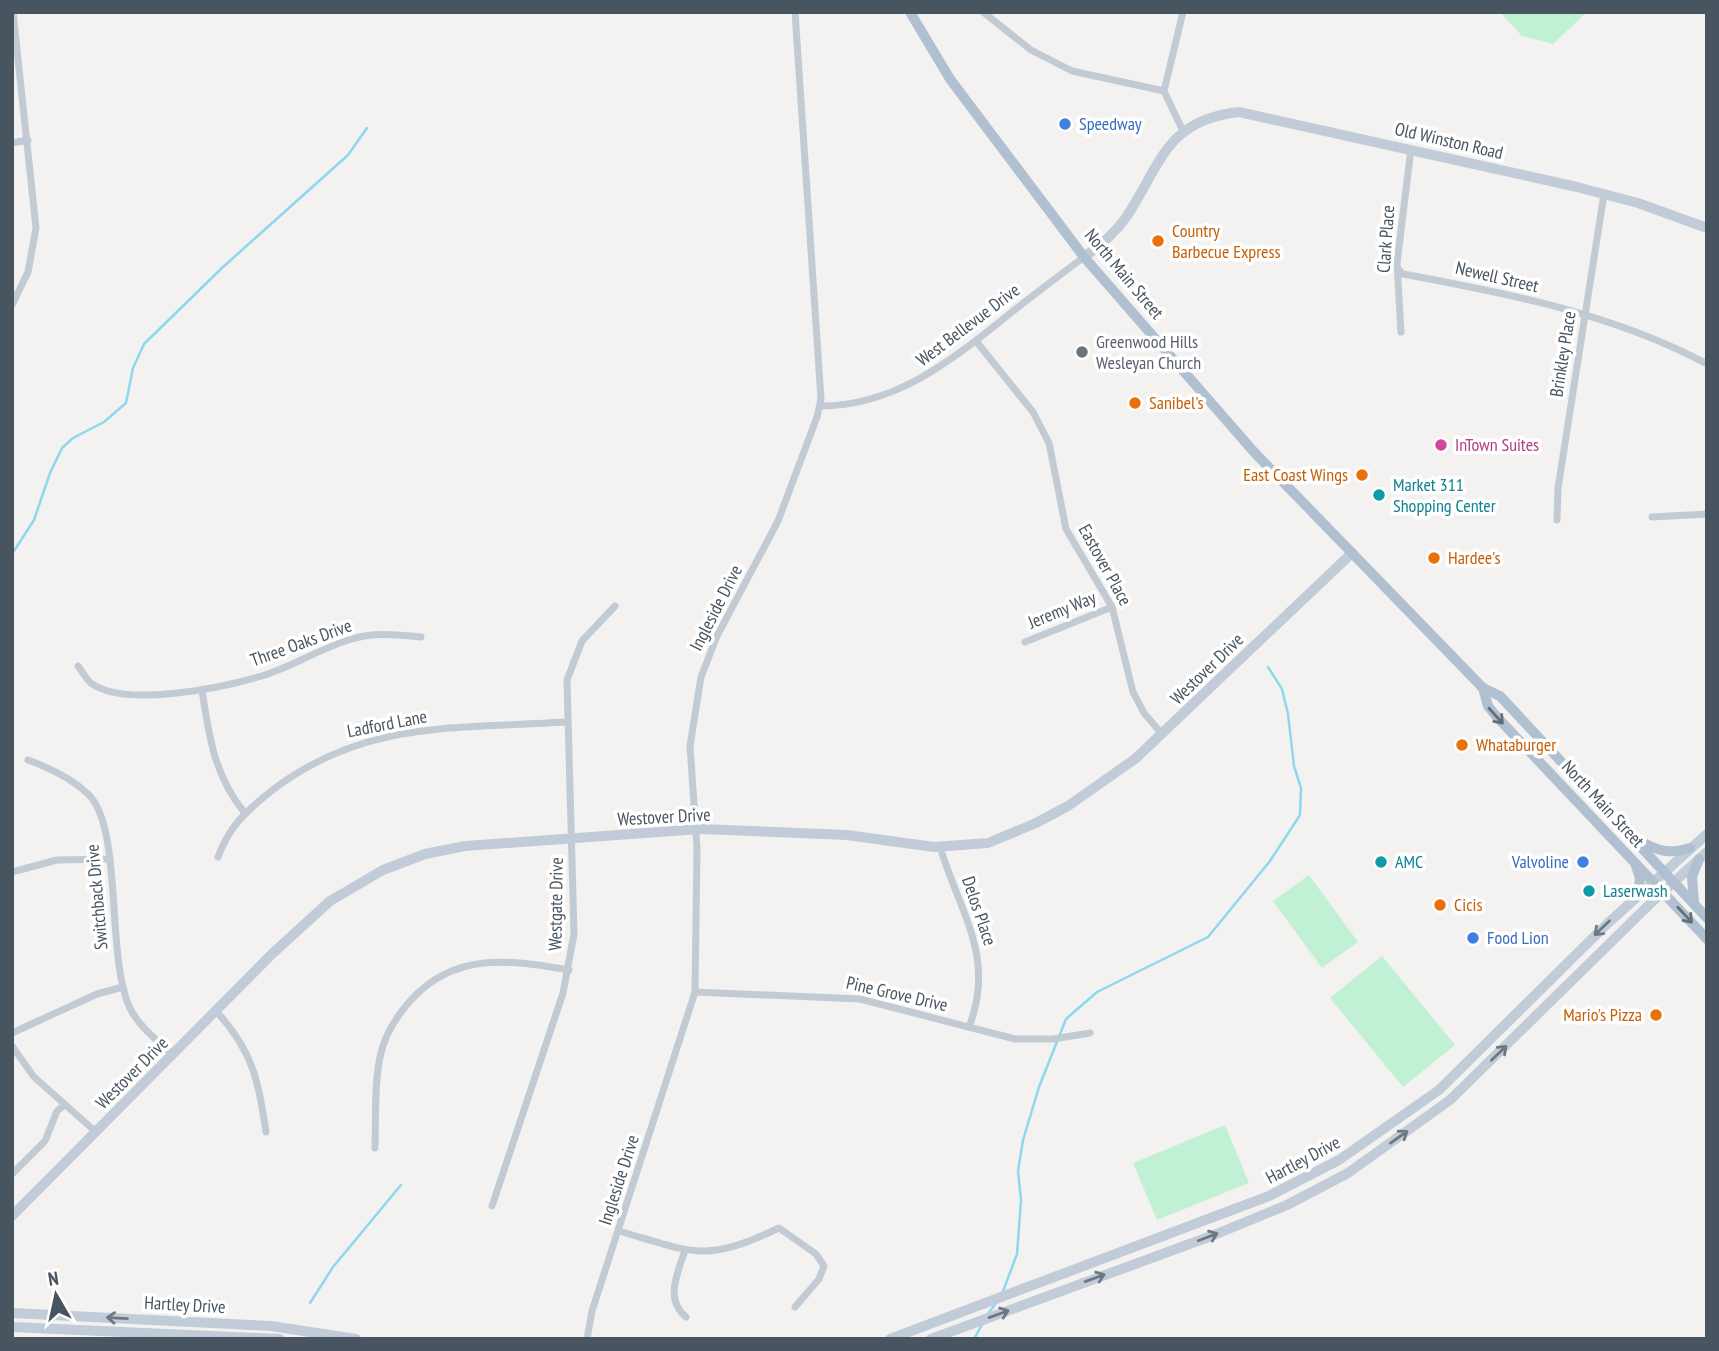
<svg xmlns="http://www.w3.org/2000/svg" width="1719" height="1351" viewBox="0 0 1719 1351" font-family="'PT Sans Narrow',sans-serif">
  <rect width="100%" height="100%" fill="#f4f1f1"/>
  <g fill="#c0f1d4">
    <polygon points="1500,12 1587,12 1553,44 1522,36"/>
    <polygon points="1309,875 1358,942 1322,968 1273,901"/>
    <polygon points="1382,956 1455,1045 1403,1087 1330,998"/>
    <polygon points="1225,1125 1249,1183 1157,1220 1133,1163"/>
  </g>
  <g fill="none" stroke-linecap="round" stroke-linejoin="round">
    <g stroke="#8cd9ef" stroke-width="2.5">
      <polyline points="12,554 34,520 50,473 62,448 73,438 104,422 126,403 133,368 144,344 223,267 348,155 367,128"/>
      <polyline points="1002,1294 1017,1254 1021,1200 1018,1171 1023,1140 1039,1087 1066,1019 1097,992 1208,937 1270,861 1300,815 1301,788 1294,766 1288,714 1282,689 1268,667"/>
      <polyline points="310,1303 333,1267 401,1185"/>
      <polyline points="988,1314 996,1303"/>
      <polyline points="974,1339 983,1323"/>
    </g>
    <g stroke="#c2cbd3" stroke-width="7">
      <polyline points="983,12 1031,50 1072,71 1164,91 1183,131"/>
      <polyline points="1164,91 1183,12"/>
      <polyline points="12,143 28,140"/>
      <path d="M1398,269L1403,274C1506,293 1614,314 1707,364"/>
      <polyline points="12,305 28,272 36,228 13,12"/>
      <polyline points="1401,332 1397,263 1411,149"/>
      <polyline points="976,341 1033,412 1049,443 1066,529 1112,607 1133,692 1144,713 1162,734"/>
      <path d="M820,406C898,406 954,358 1012,312C1036,293 1060,275 1084,257"/>
      <polyline points="1652,517 1707,514"/>
      <polyline points="1557,520 1558,488 1604,194"/>
      <polyline points="1025,642 1112,607"/>
      <path d="M78,666C82,671 86,679 91,683C124,708 220,688 258,677C291,668 320,648 352,639C375,632 397,635 421,637"/>
      <path d="M202,690C209,736 214,775 244,812"/>
      <path d="M28,760C50,768 71,778 88,794C123,827 106,954 129,1006C137,1025 157,1040 172,1054"/>
      <path d="M940,847C960,913 996,957 969,1027"/>
      <path d="M218,857C229,827 245,812 270,792C362,720 455,729 566,722"/>
      <polyline points="12,872 57,860 110,859"/>
      <polyline points="695,992 860,999 1015,1039 1053,1039 1090,1033"/>
      <path d="M216,1011C253,1051 258,1080 266,1132"/>
      <polyline points="12,1033 97,994 123,987"/>
      <polyline points="12,1046 34,1077 96,1132"/>
      <path d="M375,1148C376,1119 374,1086 380,1057C384,1036 396,1017 410,1001C455,951 509,960 569,970"/>
      <polyline points="12,1174 45,1141 57,1111 63,1106"/>
      <polyline points="492,1206 563,993 574,934 567,680 582,641 615,606"/>
      <path d="M619,1231C694,1253 705,1263 779,1228L816,1254L824,1266L819,1279L795,1307"/>
      <path d="M685,1250C678,1273 664,1299 686,1317"/>
      <polyline points="587,1339 592,1311 695,992 697,848 690,746 701,677 717,636 778,521 817,417 821,399 795,12"/>
    </g>
    <g stroke="#c2ccd8" stroke-width="10">
      <path d="M1084,257C1100,246 1116,232 1127,216C1161,164 1166,120 1239,112L1577,187L1638,203L1707,228"/>
      <polyline points="12,1216 272,954 330,901 383,870 425,854 465,846 700,829 847,835 934,847 988,843 1036,823 1068,806 1135,759 1352,553"/>
      <polyline points="12,1313 271,1326 356,1339"/>
      <polyline points="12,1327 280,1339"/>
      <polyline points="890,1339 1269,1196 1339,1160 1439,1090 1607,924 1707,834"/>
      <polyline points="931,1339 1214,1235 1287,1205 1348,1173 1450,1100 1653,901 1707,852"/>
    </g>
    <g stroke="#b1c0d0" stroke-width="10">
      <polyline points="910,12 950,79 1084,257 1254,452 1483,688 1500,696 1707,918"/>
      <polyline points="1483,688 1488,706 1496,716 1707,939"/>
      <path d="M1642,842C1660,852 1671,854 1690,848"/>
      <polyline points="1636,866 1640,878 1638,894"/>
      <polyline points="1694,902 1692,877 1699,859"/>
    </g>
  </g>
  <defs><path id="oneway-shaft" d="M-6 0H5M1.5-3L5.5 0L1.5 3" fill="none" stroke-width="1.6" stroke-linecap="round" stroke-linejoin="round" transform="scale(1.75)"/></defs>
  <g stroke="#626f7b">
    <use href="#oneway-shaft" transform="translate(1496 716) rotate(48)"/>
    <use href="#oneway-shaft" transform="translate(1685 915) rotate(47)"/>
  </g>
  <g stroke="#6d7883">
    <use href="#oneway-shaft" transform="translate(1602 928) rotate(136)"/>
    <use href="#oneway-shaft" transform="translate(1499 1053) rotate(-44)"/>
    <use href="#oneway-shaft" transform="translate(1399 1137) rotate(-35)"/>
    <use href="#oneway-shaft" transform="translate(1208 1237) rotate(-21)"/>
    <use href="#oneway-shaft" transform="translate(1095 1278) rotate(-20)"/>
    <use href="#oneway-shaft" transform="translate(999 1314) rotate(-20)"/>
    <use href="#oneway-shaft" transform="translate(117 1318) rotate(-177)"/>
  </g>
  <g fill="#3f7fe0" stroke="#fff" stroke-width="2.5">
    <circle cx="1065" cy="124" r="7"/>
    <circle cx="1583" cy="862" r="7"/>
    <circle cx="1473" cy="938" r="7"/>
  </g>
  <g fill="#e8710a" stroke="#fff" stroke-width="2.5">
    <circle cx="1158" cy="241" r="7"/>
    <circle cx="1135" cy="403" r="7"/>
    <circle cx="1362" cy="475" r="7"/>
    <circle cx="1434" cy="558" r="7"/>
    <circle cx="1462" cy="745" r="7"/>
    <circle cx="1440" cy="905" r="7"/>
    <circle cx="1656" cy="1015" r="7"/>
  </g>
  <circle fill="#6b7280" stroke="#fff" stroke-width="2.5" cx="1082" cy="352" r="7"/>
  <circle fill="#d1479c" stroke="#fff" stroke-width="2.5" cx="1441" cy="445" r="7"/>
  <g fill="#0f9aa8" stroke="#fff" stroke-width="2.5">
    <circle cx="1379" cy="495" r="7"/>
    <circle cx="1381" cy="862" r="7"/>
    <circle cx="1589" cy="891" r="7"/>
  </g>
  <g text-anchor="middle" stroke-width="7" stroke-linejoin="round" paint-order="stroke">
    <g font-size="18" fill="#366cbe" stroke="#fff" text-anchor="start">
      <text x="1079" y="130">Speedway</text>
      <text x="1569" y="868" text-anchor="end">Valvoline</text>
      <text x="1487" y="944">Food Lion</text>
    </g>
    <g font-size="18" fill="#48545f" stroke="#fff">
      <text transform="translate(1449 141) rotate(13)" y="6">Old Winston Road</text>
      <text transform="translate(1386 239) rotate(-86)" y="6">Clark Place</text>
      <text transform="translate(1124 274) rotate(50)" y="6">North Main Street</text>
      <text transform="translate(1497 277) rotate(13)" y="6">Newell Street</text>
      <text transform="translate(968 325) rotate(-37)" y="6">West Bellevue Drive</text>
      <text transform="translate(1563 354) rotate(-81)" y="6">Brinkley Place</text>
      <text transform="translate(1105 565) rotate(61)" y="6">Eastover Place</text>
      <text transform="translate(716 608) rotate(-63)" y="6">Ingleside Drive</text>
      <text transform="translate(1062 610) rotate(-22)" y="6">Jeremy Way</text>
      <text transform="translate(301 643) rotate(-20)" y="6">Three Oaks Drive</text>
      <text transform="translate(1207 669) rotate(-44)" y="6">Westover Drive</text>
      <text transform="translate(387 724) rotate(-11)" y="6">Ladford Lane</text>
      <text transform="translate(1603 804) rotate(47)" y="6">North Main Street</text>
      <text transform="translate(664 817) rotate(-3)" y="6">Westover Drive</text>
      <text transform="translate(97 897) rotate(-95)" y="6">Switchback Drive</text>
      <text transform="translate(556 904) rotate(-89)" y="6">Westgate Drive</text>
      <text transform="translate(979 911) rotate(71)" y="6">Delos Place</text>
      <text transform="translate(897 994) rotate(13)" y="6">Pine Grove Drive</text>
      <text transform="translate(132 1073) rotate(-45)" y="6">Westover Drive</text>
      <text transform="translate(1303 1160) rotate(-28)" y="6">Hartley Drive</text>
      <text transform="translate(619 1180) rotate(-72)" y="6">Ingleside Drive</text>
      <text transform="translate(185 1305) rotate(3)" y="6">Hartley Drive</text>
    </g>
    <g font-size="18" fill="#c56008" stroke="#fff" text-anchor="start">
      <text x="1172" y="237">Country<tspan x="1172" dy="21">Barbecue Express</tspan></text>
      <text x="1149" y="409">Sanibel's</text>
      <text x="1348" y="481" text-anchor="end">East Coast Wings</text>
      <text x="1448" y="564">Hardee's</text>
      <text x="1476" y="751">Whataburger</text>
      <text x="1454" y="911">Cicis</text>
      <text x="1642" y="1021" text-anchor="end">Mario's Pizza</text>
    </g>
    <g font-size="18" fill="#5b616d" stroke="#fff" text-anchor="start">
      <text x="1096" y="348">Greenwood Hills<tspan x="1096" dy="21">Wesleyan Church</tspan></text>
    </g>
    <g font-size="18" fill="#b23c85" stroke="#fff" text-anchor="start">
      <text x="1455" y="451">InTown Suites</text>
    </g>
    <g font-size="18" fill="#0d838f" stroke="#fff" text-anchor="start">
      <text x="1393" y="491">Market 311<tspan x="1393" dy="21">Shopping Center</tspan></text>
      <text x="1395" y="868">AMC</text>
      <text x="1603" y="897">Laserwash</text>
    </g>
  </g>
  <rect width="1719" height="1351" fill="none" stroke="#48545f" stroke-width="28"/>
  <g transform="translate(56 1295) rotate(351)" stroke="#ffffff" stroke-width="5" paint-order="stroke">
  <path d="M0-5L12 26L0 18L-12 26Z" fill="#48545f"/>
  <text y="-10" font-size="19" font-weight="bold" text-anchor="middle" fill="#48545f">N</text>
  </g>
</svg>
